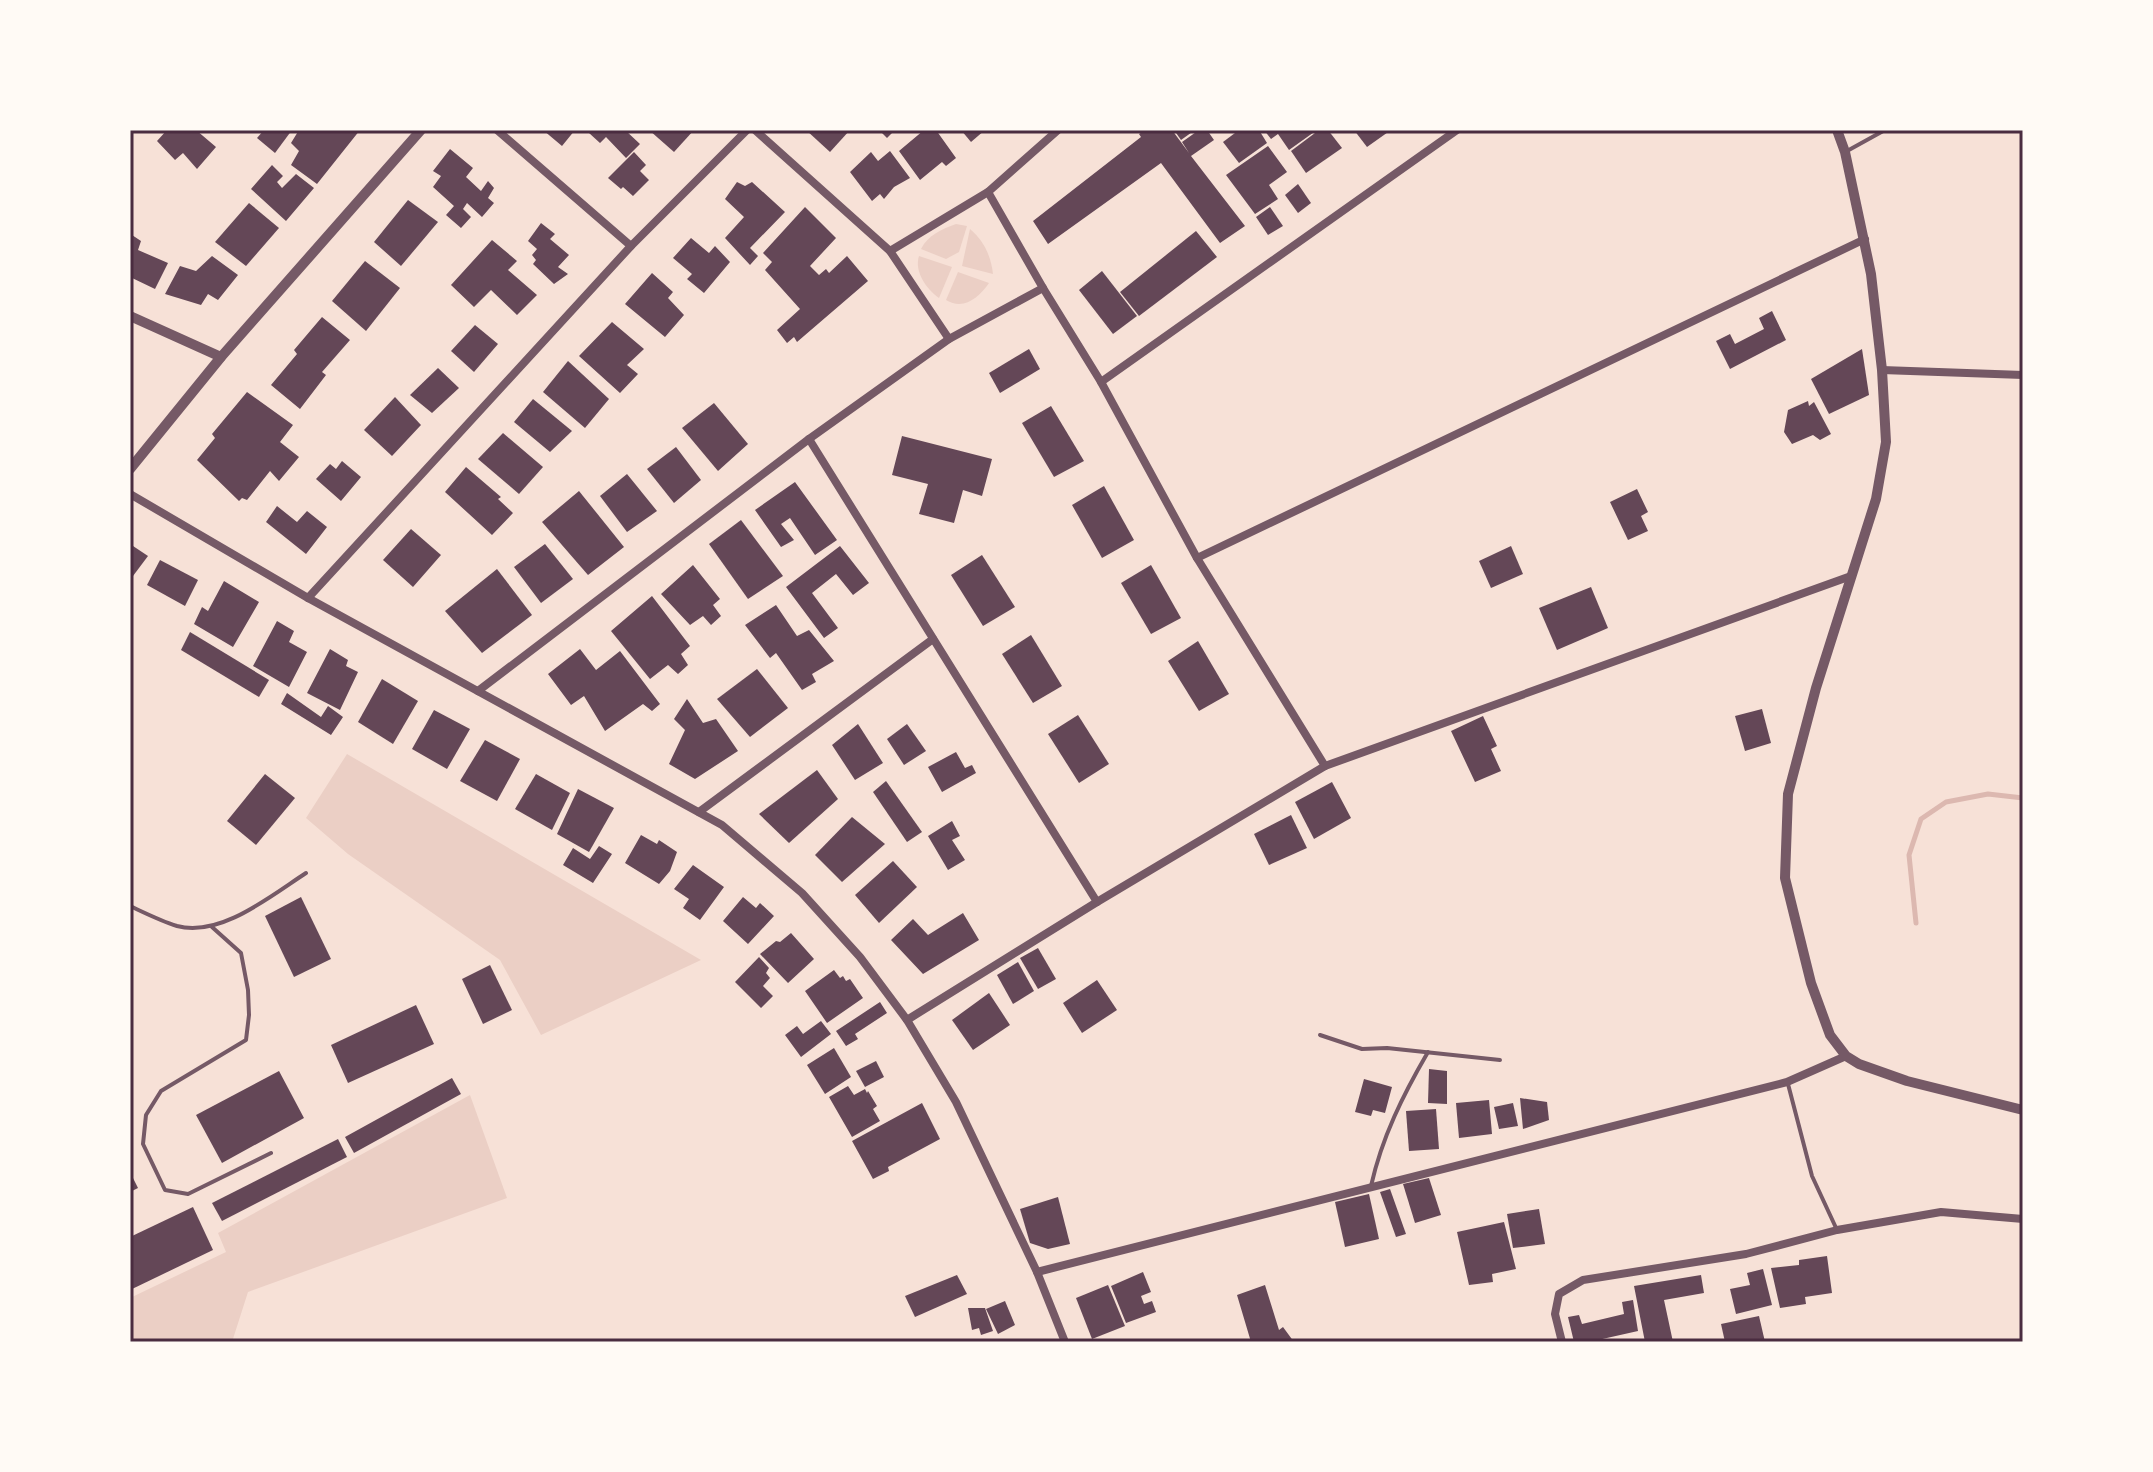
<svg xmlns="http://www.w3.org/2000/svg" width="2153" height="1472" viewBox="0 0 2153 1472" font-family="'Varela Round',sans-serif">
  <rect width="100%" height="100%" fill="#f7e1d7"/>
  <g fill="#ebcfc5">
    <path d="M956,224L967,226L959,252L946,259L921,249C928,235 942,229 956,224Z"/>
    <path d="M970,229C984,241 991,256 993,274L962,266Z"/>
    <path d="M919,256L952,267L939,298C926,289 914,271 919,256Z"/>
    <path d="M958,272L989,283C979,297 964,311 946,300Z"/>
    <polygon points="347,754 701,960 541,1035 500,960 348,854 306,818"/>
    <polygon points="470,1095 507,1198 248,1292 232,1342 130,1342 130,1298 226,1252 218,1233"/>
  </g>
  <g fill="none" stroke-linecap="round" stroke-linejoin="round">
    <polyline stroke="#dcb8b0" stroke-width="5" points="1916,923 1909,855 1921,819 1946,802 1988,794 2023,798"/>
  </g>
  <g fill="#644757">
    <polygon points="167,130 196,130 216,147 197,169 183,153 175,160 157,141"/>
    <polygon points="264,130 292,130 275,153 257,138"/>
    <polygon points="299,130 360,130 317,184 291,165 299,151 291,143"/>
    <polygon points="543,130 575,130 562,146"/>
    <polygon points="591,130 625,130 640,144 626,158 606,137 600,143 589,133"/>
    <polygon points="649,130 694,130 674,152"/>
    <polygon points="806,130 850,130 830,152"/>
    <polygon points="879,130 895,130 887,138"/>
    <polygon points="924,130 936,130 956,158 946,166 942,162 920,180 899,151"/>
    <polygon points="961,130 985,130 971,142"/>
    <polygon points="1145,130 1172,130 1189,153 1182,142 1199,130 1207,130 1214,140 1191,156 1245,226 1220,243 1161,163 1048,244 1033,221 1141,137 1139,134"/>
    <polygon points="1174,130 1195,130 1181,140"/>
    <polygon points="1239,130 1259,130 1267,143 1239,163 1223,142"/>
    <polygon points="1264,130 1317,130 1289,150 1278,134 1271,139"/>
    <polygon points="1319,130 1328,130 1342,148 1306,173 1291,151"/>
    <polygon points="1354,130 1391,130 1367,147"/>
    <polygon points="1268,146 1287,172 1269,185 1278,199 1255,214 1226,175"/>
    <polygon points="450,149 473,168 466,177 481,191 488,181 494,188 488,198 494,203 482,217 467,203 463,209 471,217 461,228 446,215 454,206 433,187 441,176 433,171"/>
    <polygon points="890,151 910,178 894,187 884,199 880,194 872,201 850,172 871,152 878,161"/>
    <polygon points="634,152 646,165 640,171 649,180 633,196 623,187 621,189 608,178"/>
    <polygon points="272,165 283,176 277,182 282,188 296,174 314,188 286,221 251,189"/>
    <polygon points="737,182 745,186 752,182 785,212 750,248 758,256 750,265 725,238 744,217 725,199"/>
    <polygon points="1298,184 1311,203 1298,213 1285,195"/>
    <polygon points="408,200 438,222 401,266 374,242"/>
    <polygon points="249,203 279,228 246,266 215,242"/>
    <polygon points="805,207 836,238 810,266 819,275 826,269 829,273 847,256 868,281 797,342 794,337 787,343 777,330 800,309 765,270 772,262 763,253"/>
    <polygon points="1270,207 1283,226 1268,235 1256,217"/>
    <polygon points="541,223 555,234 550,239 569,255 558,267 568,274 554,284 533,264 536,260 532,255 537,249 528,241"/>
    <polygon points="1196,231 1217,257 1139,316 1120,292"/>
    <polygon points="132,235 141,241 138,250 168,263 155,289 130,277 130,240"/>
    <polygon points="691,238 709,253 715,246 730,262 704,293 687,279 692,274 673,258"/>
    <polygon points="492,240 517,261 508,270 537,295 517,315 491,290 474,307 451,285"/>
    <polygon points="212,256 238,275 218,300 208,294 201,305 165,294 180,266 196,271"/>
    <polygon points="365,261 400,288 366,331 332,301"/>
    <polygon points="1102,271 1137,316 1113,334 1079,290"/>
    <polygon points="652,273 673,292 668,298 684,315 665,337 625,304"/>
    <polygon points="1772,311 1786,340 1730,369 1716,341 1730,334 1735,344 1764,329 1759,318"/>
    <polygon points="322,317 350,340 322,372 326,375 300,409 271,385 297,354 294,350"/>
    <polygon points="612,322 644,349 627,365 638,374 620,393 579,356"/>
    <polygon points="475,325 498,344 474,372 451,351"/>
    <polygon points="1029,349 1040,369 1000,393 989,373"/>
    <polygon points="1862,349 1869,395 1829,414 1811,379"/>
    <polygon points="568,361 609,399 585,428 543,392"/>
    <polygon points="438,368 459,388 432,413 410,395"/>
    <polygon points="247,392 293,425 280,442 299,457 279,481 270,471 247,500 242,498 239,501 197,460 215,438 212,434"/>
    <polygon points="395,397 421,425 392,456 364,430"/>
    <polygon points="533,399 572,431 550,452 514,422"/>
    <polygon points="1808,401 1809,406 1814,402 1831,434 1820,440 1813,435 1792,444 1784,432 1788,410"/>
    <polygon points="714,403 748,444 718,471 682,428"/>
    <polygon points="1051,406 1084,461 1054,477 1022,423"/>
    <polygon points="503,433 543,467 519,494 478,459"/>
    <polygon points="902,436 992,459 982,496 963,490 954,523 919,514 928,484 892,475"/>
    <polygon points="676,447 701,480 674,503 647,469"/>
    <polygon points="342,461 361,477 341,501 316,479 330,464 336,469"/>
    <polygon points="466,467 501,497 498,499 513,513 492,535 445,492"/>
    <polygon points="627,474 657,511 627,532 600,496"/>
    <polygon points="795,482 837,540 815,555 790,518 781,524 794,540 781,547 755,510"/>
    <polygon points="1104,486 1134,540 1102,558 1072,505"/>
    <polygon points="1637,489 1648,512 1641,516 1648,531 1628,540 1610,502"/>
    <polygon points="579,491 624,547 588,575 542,522"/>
    <polygon points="277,506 297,522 307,511 327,527 306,554 266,522"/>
    <polygon points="741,520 783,576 748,599 709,544"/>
    <polygon points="411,529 441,555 413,587 383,560"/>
    <polygon points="130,544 148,556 130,580"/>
    <polygon points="545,544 573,579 541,603 514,567"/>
    <polygon points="840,546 869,583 853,595 836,574 812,593 838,628 824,638 786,587"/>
    <polygon points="1511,546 1523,574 1491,588 1479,561"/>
    <polygon points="982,555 1015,607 983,626 951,575"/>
    <polygon points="160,560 198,580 185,606 147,585"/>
    <polygon points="693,565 720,599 713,605 721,616 711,625 703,616 690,625 661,594"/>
    <polygon points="1151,565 1181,618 1151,634 1121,583"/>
    <polygon points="497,569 532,615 482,653 445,611"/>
    <polygon points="224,581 259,602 233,647 194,624 202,607 208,611"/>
    <polygon points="1591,587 1608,628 1557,650 1539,608"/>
    <polygon points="652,596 690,646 681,654 688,665 678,674 668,665 650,679 611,631"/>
    <polygon points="776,605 797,636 809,630 834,661 812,674 816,682 802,690 776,653 770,658 745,625"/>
    <polygon points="277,621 294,631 289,642 307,652 289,687 253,666"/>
    <polygon points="190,632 269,680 259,697 181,650"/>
    <polygon points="1031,635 1062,686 1033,703 1002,654"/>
    <polygon points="1198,641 1229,694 1199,711 1168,661"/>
    <polygon points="330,649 348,660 346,666 358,672 340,710 307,693"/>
    <polygon points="580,649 596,670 620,651 660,704 652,711 643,704 605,731 584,696 571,705 548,674"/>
    <polygon points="757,669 788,708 750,737 717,699"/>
    <polygon points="382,679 418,701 393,744 358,722"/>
    <polygon points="287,693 321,717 328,706 343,717 331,735 281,704"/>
    <polygon points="687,699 703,723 716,719 738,751 695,779 669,764 685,730 674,719"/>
    <polygon points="1762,709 1771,743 1745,751 1735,716"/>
    <polygon points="434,710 470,729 447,769 412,749"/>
    <polygon points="1078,715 1109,764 1079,783 1048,734"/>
    <polygon points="1483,716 1497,746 1491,749 1501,771 1475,782 1451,731"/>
    <polygon points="858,724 883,763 855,780 832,745"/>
    <polygon points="907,724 926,751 904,765 887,739"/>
    <polygon points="485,740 520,759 497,801 460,781"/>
    <polygon points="956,752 965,768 972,765 976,773 942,792 928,767"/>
    <polygon points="817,770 838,799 789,843 759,814"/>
    <polygon points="265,774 295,798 256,845 227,821"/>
    <polygon points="536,774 570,793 552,830 515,809"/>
    <polygon points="886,781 922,832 907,842 873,792"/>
    <polygon points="1332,782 1351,818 1314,839 1295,802"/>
    <polygon points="578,789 614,808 589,852 557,834"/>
    <polygon points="1291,815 1307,848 1269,865 1254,834"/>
    <polygon points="852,817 885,844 842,882 815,855"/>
    <polygon points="952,821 960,836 952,840 965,860 948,870 928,836"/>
    <polygon points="641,835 657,844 659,840 677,852 670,871 659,884 625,863"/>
    <polygon points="599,846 612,854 593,883 563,865 573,848 590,859"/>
    <polygon points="893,861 917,887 879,923 855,895"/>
    <polygon points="693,865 724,887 700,920 683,908 689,899 674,889"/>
    <polygon points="301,897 331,959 294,977 265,916"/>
    <polygon points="743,897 756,908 760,903 774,916 748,944 723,921"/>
    <polygon points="963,913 979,940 923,974 891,940 913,919 928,935"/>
    <polygon points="791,933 814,959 788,983 760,954 776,941 780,942"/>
    <polygon points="1038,948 1056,979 1038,989 1020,958"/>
    <polygon points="759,957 769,968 766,973 770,978 763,986 773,996 761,1008 735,982"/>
    <polygon points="1018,962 1034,991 1013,1004 997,975"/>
    <polygon points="490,965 512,1010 483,1024 462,979"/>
    <polygon points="834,970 840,978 843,976 846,981 850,979 863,998 827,1023 805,991"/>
    <polygon points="1097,980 1117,1010 1082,1033 1063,1003"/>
    <polygon points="989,993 1010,1025 973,1050 952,1020"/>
    <polygon points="880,1002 887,1013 855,1034 858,1039 846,1046 836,1031"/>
    <polygon points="416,1005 434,1044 348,1083 331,1045"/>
    <polygon points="821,1021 831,1034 801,1057 785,1035 797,1026 803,1034"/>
    <polygon points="834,1048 851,1077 825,1094 807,1065"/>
    <polygon points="876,1061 884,1077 865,1087 856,1071"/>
    <polygon points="1429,1069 1447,1071 1447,1104 1428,1103"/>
    <polygon points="279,1071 304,1118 222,1163 196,1115"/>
    <polygon points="452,1078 461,1094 354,1153 345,1137"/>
    <polygon points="1364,1079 1392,1087 1385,1113 1373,1110 1371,1116 1355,1112"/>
    <polygon points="848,1086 854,1095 865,1089 867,1093 868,1091 877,1106 873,1109 880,1121 852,1137 829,1097"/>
    <polygon points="1520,1098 1547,1102 1549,1120 1523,1129"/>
    <polygon points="1489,1100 1492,1134 1459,1138 1456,1103"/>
    <polygon points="922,1103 940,1139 888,1167 889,1171 873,1179 852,1141"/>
    <polygon points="1513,1103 1518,1126 1499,1129 1494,1107"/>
    <polygon points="1436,1109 1439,1149 1409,1151 1406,1111"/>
    <polygon points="338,1139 347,1157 222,1221 212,1203"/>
    <polygon points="130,1172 138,1188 130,1192"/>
    <polygon points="1429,1178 1441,1215 1415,1223 1403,1184"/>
    <polygon points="1390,1189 1406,1234 1396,1237 1380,1192"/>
    <polygon points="1369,1194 1379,1239 1345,1247 1335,1202"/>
    <polygon points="1058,1197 1070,1244 1048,1249 1030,1243 1020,1209"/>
    <polygon points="193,1207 213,1250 130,1290 130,1237"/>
    <polygon points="1539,1209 1545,1244 1513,1248 1507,1214"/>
    <polygon points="1504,1222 1516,1269 1492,1274 1493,1282 1469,1285 1457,1232"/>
    <polygon points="1827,1256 1832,1293 1805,1297 1806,1304 1780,1308 1771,1268 1799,1265 1799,1260"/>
    <polygon points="1763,1269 1772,1305 1736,1314 1730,1289 1750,1285 1747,1273"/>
    <polygon points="1143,1272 1151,1292 1141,1296 1144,1304 1152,1301 1156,1312 1126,1323 1111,1286"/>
    <polygon points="957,1275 967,1294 915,1317 905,1296"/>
    <polygon points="1701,1275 1704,1293 1664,1300 1673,1342 1645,1342 1634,1286"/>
    <polygon points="1108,1285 1125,1326 1092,1339 1076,1298"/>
    <polygon points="1265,1285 1279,1330 1283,1327 1294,1342 1251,1342 1237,1295"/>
    <polygon points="1633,1300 1638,1331 1589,1342 1574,1342 1568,1317 1579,1315 1582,1324 1624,1314 1622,1302"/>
    <polygon points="1005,1301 1015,1325 998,1334 986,1309"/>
    <polygon points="968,1308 985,1308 993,1331 981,1335 979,1328 972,1330"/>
    <polygon points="1759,1316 1765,1342 1725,1342 1721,1324"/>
  </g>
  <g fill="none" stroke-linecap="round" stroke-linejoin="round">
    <g stroke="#755966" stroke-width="4">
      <polyline points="1847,151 1885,130"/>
      <path d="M130,906C145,913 161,921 177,926C220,938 272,895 306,873"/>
      <polyline points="212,927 241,953 248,990 249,1015 246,1040 161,1091 146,1115 143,1144 165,1190 188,1194 271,1153"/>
      <polyline points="1320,1035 1362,1049 1387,1048 1500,1060"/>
      <polyline points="1788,1084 1812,1176 1837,1230"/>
      <path d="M1371,1186C1382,1137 1403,1095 1428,1052"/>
    </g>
    <g stroke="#755966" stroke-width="8">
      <polyline points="497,130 631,246"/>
      <polyline points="755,130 890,251 949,339"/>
      <polyline points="988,192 1043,288 1101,382 1197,558 1325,766"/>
      <polyline points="890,251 988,192 1058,130"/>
      <polyline points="1882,370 2023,375"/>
      <polyline points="1101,382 1457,130"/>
      <polyline points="809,439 1097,902"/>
      <polyline points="130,494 308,598 722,825 802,893 860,957 907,1020 956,1102 1037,1272 1065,1342"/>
      <polyline points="1197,558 1865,239"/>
      <polyline points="308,598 631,246 747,130"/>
      <polyline points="478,691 809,439 949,339 1043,288"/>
      <polyline points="699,812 933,639"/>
      <polyline points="907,1020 1097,902 1325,766 1851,576"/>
      <polyline points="1037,1272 1787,1082 1846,1056"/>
      <polyline points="1562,1342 1555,1314 1559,1294 1583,1280 1746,1254 1837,1230 1941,1212 2023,1219"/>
    </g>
    <g stroke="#755966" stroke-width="10">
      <polyline points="1837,130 1845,152 1871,274 1882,370 1886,442 1876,499 1816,688 1788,794 1785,878 1811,983 1830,1035 1846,1056 1859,1064 1907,1081 2023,1110"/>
      <polyline points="130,316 221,357"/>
      <polyline points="130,469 221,357 421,130"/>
    </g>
  </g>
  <rect width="2153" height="1472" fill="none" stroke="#fffaf5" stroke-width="264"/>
  <rect x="132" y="132" width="1889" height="1208" fill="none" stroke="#4a2c40" stroke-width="3"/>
</svg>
